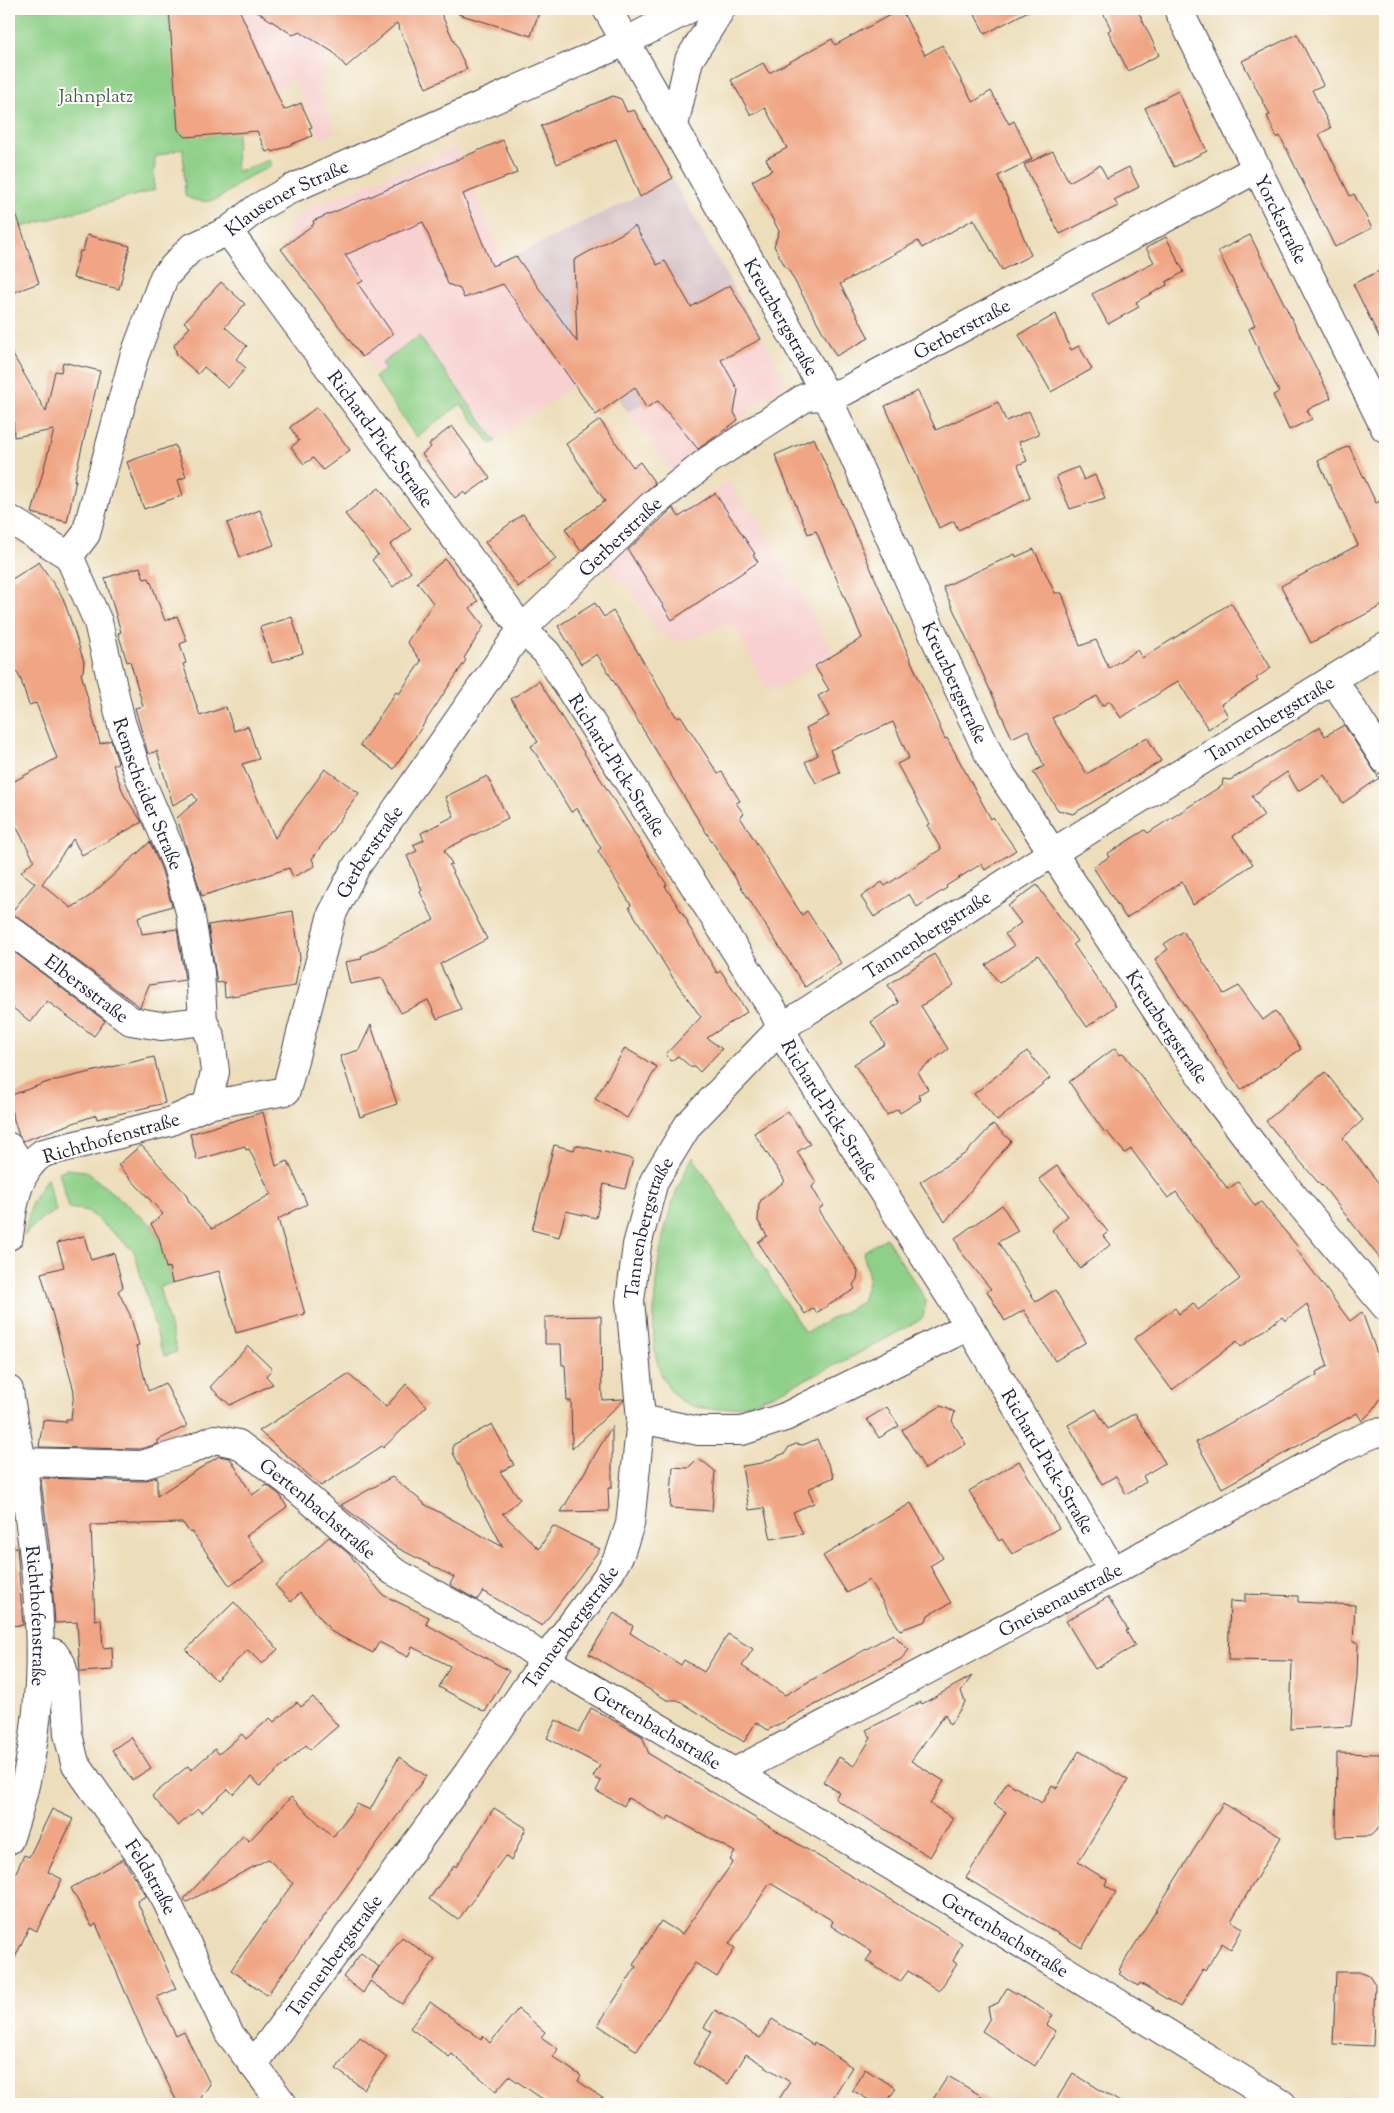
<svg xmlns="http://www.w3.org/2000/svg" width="1394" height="2113" viewBox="0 0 1394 2113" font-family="'Sorts Mill Goudy',serif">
  <rect width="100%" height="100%" fill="#fdfcf7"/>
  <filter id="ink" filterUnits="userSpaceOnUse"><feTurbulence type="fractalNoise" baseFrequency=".02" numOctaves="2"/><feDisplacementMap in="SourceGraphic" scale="10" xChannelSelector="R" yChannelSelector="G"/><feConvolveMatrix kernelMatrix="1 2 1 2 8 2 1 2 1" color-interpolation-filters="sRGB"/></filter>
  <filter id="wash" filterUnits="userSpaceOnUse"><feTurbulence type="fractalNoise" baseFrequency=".0096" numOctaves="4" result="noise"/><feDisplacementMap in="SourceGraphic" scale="20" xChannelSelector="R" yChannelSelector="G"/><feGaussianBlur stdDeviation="1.12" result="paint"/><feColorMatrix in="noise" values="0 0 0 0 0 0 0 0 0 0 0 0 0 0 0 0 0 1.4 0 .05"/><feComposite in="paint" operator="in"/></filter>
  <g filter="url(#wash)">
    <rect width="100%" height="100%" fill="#eddebb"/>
    <g fill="#f7d0cf">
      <polygon points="228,9 380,9 338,45 326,71 320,96 336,132 321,138 294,80 236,106"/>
      <polygon points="456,147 503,261 491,267 574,385 491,444 461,404 423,432 291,263 286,245 287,234 291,224 303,211"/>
      <polygon points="762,338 787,383 671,471 628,412"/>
      <polygon points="728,481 749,512 752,510 783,564 786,562 833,654 769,693 732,623 680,642 657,632 627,585 605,570 613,563 612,559"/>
    </g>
    <polygon fill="#d2bec5" points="671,177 762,338 628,412 604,379 581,394 491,267 640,195"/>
    <g fill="#8ed088" stroke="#587962">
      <path d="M9,9H228L238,132L236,151L237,172L269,160L272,166C264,170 255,173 247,178C224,192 216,211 185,196L183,148L155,157L154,190L19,228L9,200Z"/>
      <polygon points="419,336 496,441 491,444 461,404 416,437 375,377 385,369 381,364"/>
      <path d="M693,1157L805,1333L862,1302L869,1278L863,1252L886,1238L926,1300L923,1318C883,1341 843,1362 802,1381C776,1393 749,1407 720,1409C707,1410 691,1407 680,1400C676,1398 673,1392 670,1389C653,1367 653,1339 654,1313C656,1259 666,1204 693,1157Z"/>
      <polygon points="66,1169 86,1171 151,1225 161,1243 173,1283 159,1287 177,1352 165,1356 161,1348 134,1251 88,1211 69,1208 59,1172"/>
      <polygon points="47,1178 56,1211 41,1219 24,1236 32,1202"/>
    </g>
    <g id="blocks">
      <g fill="#f0a684">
        <polygon points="169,9 239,9 284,110 301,103 312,127 309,128 312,136 273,152 272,150 266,152 257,131 186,137 178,130"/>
        <polygon points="253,9 439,9 467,69 426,88 397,23 346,67 333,52 300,32 293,35"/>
        <polygon points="459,9 540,9 531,36 458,14"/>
        <polygon points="901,9 925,55 942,45 973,102 991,91 1009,124 1014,121 1032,159 998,176 1031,255 1002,270 974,219 922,248 918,241 840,284 869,338 836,356 787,267 786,268 774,246 779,231 752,181 772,170 766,159 787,148 765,108 751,115 731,80 763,63 769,73 832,39 835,45"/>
        <polygon points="972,9 1032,9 985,34"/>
        <polygon points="1101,9 1137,9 1159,55 1128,71 1108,31 1111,29"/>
        <polygon points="1297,34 1323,85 1312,90 1331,128 1319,134 1350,196 1354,194 1372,228 1335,247 1280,136 1277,138 1267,116 1270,115 1242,61"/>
        <polygon points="1178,91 1207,151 1174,167 1145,108"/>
        <polygon points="613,96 621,99 627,112 634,110 673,178 640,197 616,139 557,164 541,126"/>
        <polygon points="503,140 517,173 463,194 492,266 516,256 577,342 574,260 635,226 657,265 665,261 691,307 730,285 761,339 721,360 738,390 734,412 738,420 715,437 698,449 658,401 646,408 635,387 596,415 503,284 464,298 460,289 448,284 423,222 345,255 363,281 358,284 393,334 362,357 281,249 314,224 313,221"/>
        <polygon points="1053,151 1069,182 1100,165 1107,178 1129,167 1139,187 1114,200 1118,206 1060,234 1024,165"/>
        <polygon points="13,204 39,283 9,294 9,205"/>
        <polygon points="87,235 130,246 119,289 73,278 80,251 83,251"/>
        <polygon points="1250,235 1331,398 1307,410 1312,419 1289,430 1273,395 1279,392 1249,329 1255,325 1218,251"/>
        <polygon points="1166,237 1184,272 1166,282 1167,285 1136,302 1139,307 1108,324 1092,294 1154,262 1146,248"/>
        <polygon points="1385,268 1385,349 1353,284"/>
        <polygon points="221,282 245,304 225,327 247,346 236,359 246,368 228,388 204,367 198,374 177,355 174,345 190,327 184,322"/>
        <polygon points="1056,314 1071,350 1079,346 1092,369 1051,392 1019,335"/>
        <polygon points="9,348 46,412 55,371 61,372 63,362 100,371 74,481 76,480 67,522 32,513 54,430 14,437 13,412 9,415"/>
        <polygon points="918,391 936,430 998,402 1006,421 1029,411 1039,434 1019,442 1027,461 1018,465 1030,498 958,530 954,521 939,528 885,406"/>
        <polygon points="317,407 350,450 323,470 313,458 304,464 291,447 299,441 290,427"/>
        <polygon points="600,420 633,467 640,462 655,483 581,551 565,529 605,501 566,444"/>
        <polygon points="452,426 490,478 466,495 463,492 455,498 422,454 431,447 429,444"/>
        <polygon points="814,438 945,739 947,738 991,819 993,817 1016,850 985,870 981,864 946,886 947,888 917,907 909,894 874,917 861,897 882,882 885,886 941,849 927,825 930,824 897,764 909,758 893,722 830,750 840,773 816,783 805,762 818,755 806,728 829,716 818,696 829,690 815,666 862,638 816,531 808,534 775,455"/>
        <polygon points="175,445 186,477 178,480 183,495 144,509 127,462"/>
        <polygon points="1349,446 1376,503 1385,499 1385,604 1311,643 1281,586 1358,545 1318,461"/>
        <polygon points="1078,467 1084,480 1095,475 1105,498 1070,509 1056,476"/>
        <polygon points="379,488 411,529 390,545 411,572 393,587 372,560 379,554 378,555 345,514"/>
        <polygon points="715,493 755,554 753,555 758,562 672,620 628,550 673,508 679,517"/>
        <polygon points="260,510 274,545 240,557 227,523"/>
        <polygon points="523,514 556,559 518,587 485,542"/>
        <polygon points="1034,549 1055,593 1062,593 1080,646 1096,640 1109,668 1137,650 1142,658 1231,603 1271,668 1256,678 1258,681 1221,704 1228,716 1208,729 1178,681 1121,718 1110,701 1102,706 1097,696 1052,718 1087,774 1147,737 1161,761 1073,814 1058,810 1033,772 1044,766 1028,730 1012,738 943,587 1015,554 1016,557"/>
        <polygon points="445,559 478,601 470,608 484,626 464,658 466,660 394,769 360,745 396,692 399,694 421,661 407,642 433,603 417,582"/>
        <polygon points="39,562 63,598 72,624 84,662 83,672 81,673 100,744 111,740 118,763 113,765 124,795 142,822 82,855 73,839 42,884 71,908 90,896 150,842 161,868 172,906 138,917 142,934 177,929 185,980 149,985 140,1007 18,917 10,914 35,883 21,872 34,860 9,813 9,784 57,758 36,703 29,705 21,680 9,656 9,581"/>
        <polygon points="140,567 144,579 149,578 152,585 165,621 177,616 187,641 180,644 186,663 183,664 200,716 226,707 234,731 248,726 259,759 242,764 275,838 325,769 359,793 312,859 315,866 293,877 289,868 202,896 177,818 197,800 193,794 173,805 157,751 148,754 135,708 143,706 130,661 127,662 118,633 121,632 105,578"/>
        <polygon points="595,603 604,617 613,611 677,718 681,716 718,774 722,772 740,801 736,803 744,814 740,817 802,915 807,911 841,963 805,987 699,821 597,654 581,664 558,626"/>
        <polygon points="292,617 303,653 272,663 260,627"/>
        <polygon points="539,681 667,885 665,886 688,922 687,923 717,973 721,971 747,1012 707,1038 722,1049 700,1072 694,1066 692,1068 678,1056 671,1061 666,1054 701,1017 673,978 629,907 631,905 598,851 601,848 577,808 571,812 552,780 531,746 538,742 511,699"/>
        <polygon points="1344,725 1379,778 1343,803 1324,775 1298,791 1287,772 1252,796 1264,816 1233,836 1253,864 1193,905 1182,882 1126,918 1093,867 1109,857 1107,854 1145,830 1148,833 1218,788 1222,786 1223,779 1230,780 1320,727 1325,736"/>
        <polygon points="487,776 508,818 444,850 452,864 449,865 487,939 440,964 461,1009 437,1019 428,1000 401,1013 382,978 350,984 345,962 362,959 361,956 434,920 420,892 422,890 407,856 417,851 413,845 424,840 421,833 454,816 445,797"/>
        <polygon points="1037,885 1077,941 1073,944 1116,1006 1087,1027 1038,955 999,983 986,965 1014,946 1005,934 1021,923 1008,906"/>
        <polygon points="293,911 300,958 295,986 225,997 224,982 217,983 208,925"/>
        <polygon points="1183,931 1224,994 1239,986 1263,1020 1275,1011 1301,1049 1241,1090 1155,959 1168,949 1164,944"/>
        <polygon points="9,948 105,1021 94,1036 47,1001 31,1022 9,1005"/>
        <polygon points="934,954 954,985 921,1006 948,1049 918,1072 928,1089 918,1095 921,1100 900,1113 898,1109 887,1115 854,1064 885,1044 871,1022 899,1003 888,985"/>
        <polygon points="371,1025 397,1104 360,1117 340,1056 359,1050"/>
        <polygon points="625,1048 657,1067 627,1118 595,1099"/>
        <polygon points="1115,1048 1120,1055 1123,1053 1228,1189 1238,1182 1255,1206 1261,1202 1298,1247 1296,1249 1350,1321 1362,1312 1383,1370 1384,1384 1381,1398 1373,1410 1362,1421 1357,1413 1222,1488 1196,1442 1317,1375 1316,1372 1328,1366 1307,1304 1285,1321 1282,1317 1241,1347 1237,1341 1172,1390 1134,1339 1175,1308 1179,1314 1193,1303 1198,1310 1240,1279 1176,1192 1168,1198 1131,1149 1125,1153 1107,1132 1105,1133 1069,1082"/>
        <polygon points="1027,1051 1050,1078 997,1121 974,1094"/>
        <polygon points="154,1057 165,1103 97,1119 96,1115 23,1141 19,1136 9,1104 9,1096 48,1082"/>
        <polygon points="1325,1072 1363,1120 1343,1138 1385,1191 1385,1265 1322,1185 1321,1186 1266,1121"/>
        <polygon points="788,1111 810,1144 797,1152 816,1182 812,1187 823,1206 818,1210 858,1271 857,1279 853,1285 855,1289 816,1313 814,1308 805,1314 758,1242 767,1236 758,1221 759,1204 762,1199 785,1181 754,1133"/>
        <polygon points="263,1112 276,1166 288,1161 307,1204 278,1219 305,1314 236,1333 219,1271 172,1283 169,1267 166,1268 159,1238 151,1224 163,1214 118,1165 141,1145 186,1194 189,1202 212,1229 271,1194 249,1149 246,1150 245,1146 197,1160 190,1134"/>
        <polygon points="993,1124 1011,1141 945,1222 920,1182 966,1153"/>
        <polygon points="554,1145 574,1150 576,1145 633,1159 625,1189 604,1184 596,1218 566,1211 559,1237 532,1230"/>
        <polygon points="1057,1166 1108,1232 1103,1236 1110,1245 1080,1268 1052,1230 1068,1216 1039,1179"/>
        <polygon points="1002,1205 1018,1231 998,1242 1036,1302 1055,1290 1086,1342 1055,1361 1024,1310 1005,1321 987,1291 991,1289 961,1252 955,1238"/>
        <polygon points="84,1236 91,1260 114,1253 123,1287 118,1291 130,1315 139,1345 136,1346 148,1391 165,1383 187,1426 158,1440 158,1444 140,1449 39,1447 43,1420 66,1422 66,1419 71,1419 74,1391 41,1273 64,1267 57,1243"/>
        <polygon points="601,1316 602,1400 623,1399 624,1400 572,1449 571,1401 567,1401 565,1365 562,1365 561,1344 545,1344 545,1317"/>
        <polygon points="248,1346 272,1369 266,1376 273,1384 230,1405 210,1387"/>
        <polygon points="348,1374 386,1407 406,1384 427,1406 383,1448 382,1446 321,1486 259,1431"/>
        <polygon points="941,1406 955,1412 952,1421 966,1444 925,1469 902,1430"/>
        <polygon points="887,1407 899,1426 879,1438 867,1419"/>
        <polygon points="1096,1409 1108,1429 1135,1413 1165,1463 1143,1476 1146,1482 1126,1494 1116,1476 1102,1484 1068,1425"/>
        <polygon points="492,1424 514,1465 500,1472 520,1499 505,1513 502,1513 539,1549 553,1526 600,1549 542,1626 483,1591 477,1600 454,1587 450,1584 454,1577 394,1546 341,1505 392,1477 424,1503 424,1504 503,1547 453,1453 453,1445"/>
        <polygon points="612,1426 612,1488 608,1488 609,1511 561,1512"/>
        <polygon points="817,1439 834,1477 808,1489 814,1503 793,1512 803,1534 771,1539 764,1508 749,1510 742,1466 762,1463 785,1453 789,1447 796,1444 803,1445"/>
        <polygon points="219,1456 230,1458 252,1495 267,1485 280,1495 287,1507 246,1536 265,1561 230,1586 192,1532 190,1533 183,1523 91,1525 95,1620 101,1619 103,1648 112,1647 113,1670 80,1672 77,1622 55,1623 49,1544 41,1481 43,1478 142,1481 157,1477 157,1496"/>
        <polygon points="697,1459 705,1463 715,1471 712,1511 670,1508 673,1467 688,1468"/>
        <polygon points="1019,1461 1059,1528 1012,1554 1002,1539 999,1541 969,1491"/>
        <polygon points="911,1503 943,1558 930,1566 951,1603 928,1615 926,1621 900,1630 869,1580 847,1593 823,1556"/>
        <polygon points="329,1537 349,1554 383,1595 429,1617 426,1624 509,1671 485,1712 439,1687 450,1666 412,1647 408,1657 379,1642 373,1653 332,1632 300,1593 291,1602 275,1585"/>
        <polygon points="17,1547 23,1625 9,1626 9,1548"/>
        <polygon points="1245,1594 1298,1596 1298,1602 1355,1605 1353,1642 1358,1642 1357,1677 1351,1726 1290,1729 1292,1661 1228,1660 1230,1601 1245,1602"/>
        <polygon points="1108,1597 1128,1630 1126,1631 1135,1646 1095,1669 1066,1621"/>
        <polygon points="234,1602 278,1649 262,1664 248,1650 216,1680 186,1650"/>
        <polygon points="614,1613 633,1626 630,1633 681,1665 684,1660 704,1672 728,1634 753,1649 742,1666 785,1695 893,1634 909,1650 901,1659 768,1730 756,1722 744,1742 678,1700 667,1700 589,1654"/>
        <polygon points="972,1676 961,1691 965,1702 950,1725 945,1714 911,1761 944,1781 930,1804 953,1818 930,1857 835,1799 839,1792 823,1782 839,1757 854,1766 871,1738 866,1730 921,1702 922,1704"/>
        <polygon points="313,1697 338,1726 310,1750 306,1745 260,1786 252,1777 233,1794 228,1789 201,1813 198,1809 178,1826 152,1796 188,1766 191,1770 215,1749 219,1754 242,1734 246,1739 270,1718 274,1722 297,1702 301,1707"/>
        <polygon points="591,1708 642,1736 649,1754 962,1943 953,1961 957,1964 939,1991 908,1971 900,1982 866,1961 872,1952 831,1926 833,1921 770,1883 729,1944 735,1948 717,1977 695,1963 637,2051 598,2025 636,1967 633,1965 661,1921 682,1934 733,1862 730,1860 735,1852 669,1816 667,1820 628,1798 624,1806 596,1791 601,1781 593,1777 600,1765 547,1738 556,1720 579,1732"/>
        <polygon points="131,1737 151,1768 132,1780 112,1750"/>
        <polygon points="1079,1751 1128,1780 1078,1862 1107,1880 1105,1885 1116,1892 1082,1948 966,1878 1006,1812 994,1804 1007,1782 1042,1803 1052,1785 1057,1788"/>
        <polygon points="1337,1753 1380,1754 1381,1826 1370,1836 1336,1837"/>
        <polygon points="399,1757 426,1776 267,1995 231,1970 293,1883 268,1859 187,1902 184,1899 243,1836 249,1841 291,1797 333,1837 357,1804 370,1810"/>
        <polygon points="1223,1803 1281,1837 1231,1921 1243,1928 1231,1949 1222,1943 1205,1971 1203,1969 1180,2007 1140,1983 1138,1986 1119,1974 1121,1972 1119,1970"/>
        <polygon points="494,1808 526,1828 511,1861 505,1856 458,1920 429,1899 454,1865 456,1867"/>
        <polygon points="52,1809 73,1819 48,1872 62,1879 37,1931 29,1927 9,1971 9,1887 24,1855 29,1857"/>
        <polygon points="123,1859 146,1896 137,1901 176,1989 157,1997 176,2036 184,2032 210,2084 197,2104 178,2104 143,2033 96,1924 92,1927 71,1888"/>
        <polygon points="402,1937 435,1960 402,2004 370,1981 363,1993 343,1977 361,1953 379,1967 371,1979"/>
        <polygon points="1336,1972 1362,1972 1369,1975 1375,1984 1373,2046 1333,2044"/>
        <polygon points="1007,1988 1053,2015 1047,2025 1056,2031 1035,2066 982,2031 990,2018 988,2007 998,2003"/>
        <polygon points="430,2002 481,2039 483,2036 490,2043 518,2009 545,2032 541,2037 558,2049 553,2057 581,2076 578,2081 611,2104 550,2104 509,2076 496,2091 452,2054 449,2057 410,2028"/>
        <polygon points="715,2010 760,2038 772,2019 813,2045 814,2042 852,2067 829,2104 776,2104 790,2082 746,2054 728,2084 693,2063 712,2032 704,2027"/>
        <polygon points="360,2037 387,2057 364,2089 336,2069"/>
        <polygon points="865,2069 896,2088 886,2104 876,2104 852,2090"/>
        <polygon points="1073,2073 1123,2104 1054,2104"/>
        <polygon points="948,2076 995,2104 930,2104"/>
      </g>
    </g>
  </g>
  <g filter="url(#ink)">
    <use href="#blocks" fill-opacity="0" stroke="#403e4e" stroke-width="1"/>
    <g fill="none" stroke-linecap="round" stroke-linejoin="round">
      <defs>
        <g id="street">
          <path id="s1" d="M1178,9L1385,428"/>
          <path id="s2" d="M228,231L522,629L547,653L773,1010L791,1049L969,1326L1113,1571"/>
          <path id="s3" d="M9,519L69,556L98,622L121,722L139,776L176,863L190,912L200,972L203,1021L211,1038L215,1072L207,1105"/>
          <path id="s4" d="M69,556L86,534L134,357L164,277L191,248L228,231L257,208L291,189L625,42"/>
          <polyline points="1333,679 1385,760"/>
          <path id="s5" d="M9,929L131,1021L161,1026L203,1021"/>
          <polyline points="9,1147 25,1171"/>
          <path id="s6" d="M9,1236C13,1206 16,1171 43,1153L169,1122L207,1105L286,1091L332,914L356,867L522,629L652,505L709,460L806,397L827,396L845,391L1258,168"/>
          <path id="s7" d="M9,1390C12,1414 17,1437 22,1461C26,1482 27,1504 30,1525C45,1635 46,1734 9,1840"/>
          <polyline points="641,1419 699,1431 742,1431 785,1417 969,1326"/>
          <path id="s8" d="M22,1462L142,1465L188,1451L215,1439L238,1444L289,1482L393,1571L517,1640L545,1660L1001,1931L1282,2104"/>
          <path id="s9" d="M41,1651L54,1653L61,1663L64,1674L68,1734L75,1763L146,1864L167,1902L229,2033L283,2104"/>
          <path id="s10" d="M735,1772L1113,1571L1342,1447L1375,1433L1385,1432"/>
          <path id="s11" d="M253,2065L468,1773L545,1660L609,1574L620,1554L630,1524L641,1419L630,1301L637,1245L654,1181L688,1125L781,1028L1052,853L1385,647"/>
        </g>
        <g id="secondary">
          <path id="s12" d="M607,9L827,396L929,625L991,759L1174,1037L1216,1097L1276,1175L1385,1306"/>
          <polyline points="625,42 689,9"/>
          <polyline points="674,126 689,60 721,9"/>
        </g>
      </defs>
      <use href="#street" stroke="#403e4e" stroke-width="30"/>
      <use href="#secondary" stroke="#403e4e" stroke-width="30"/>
      <use href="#street" stroke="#fff" stroke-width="28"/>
      <use href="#secondary" stroke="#fff" stroke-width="28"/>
    </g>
  </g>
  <g text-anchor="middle" stroke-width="4" stroke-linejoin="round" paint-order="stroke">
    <g font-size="19" fill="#485f56" stroke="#fdfcf7">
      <text x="96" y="102">Jahnplatz</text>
    </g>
    <g font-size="19" fill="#22223b" stroke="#fdfcf7">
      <text dy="7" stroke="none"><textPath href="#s4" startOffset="445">Klausener Straße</textPath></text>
      <text dy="7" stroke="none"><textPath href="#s1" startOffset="234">Yorckstraße</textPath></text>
      <text dy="7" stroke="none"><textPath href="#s12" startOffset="354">Kreuzbergstraße</textPath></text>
      <text dy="7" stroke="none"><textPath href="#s6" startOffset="1410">Gerberstraße</textPath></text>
      <text dy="7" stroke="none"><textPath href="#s2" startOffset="258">Richard-Pick-Straße</textPath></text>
      <text dy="7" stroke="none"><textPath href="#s6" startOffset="1005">Gerberstraße</textPath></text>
      <text dy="7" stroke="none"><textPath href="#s12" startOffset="759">Kreuzbergstraße</textPath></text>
      <text dy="7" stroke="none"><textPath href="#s11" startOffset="1786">Tannenbergstraße</textPath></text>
      <text dy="7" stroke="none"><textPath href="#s2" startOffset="662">Richard-Pick-Straße</textPath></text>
      <text dy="7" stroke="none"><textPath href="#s3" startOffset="322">Remscheider Straße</textPath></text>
      <text dy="7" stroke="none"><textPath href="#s6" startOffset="600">Gerberstraße</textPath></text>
      <text dy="7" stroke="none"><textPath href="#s11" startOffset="1381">Tannenbergstraße</textPath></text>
      <text dy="7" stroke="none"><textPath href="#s5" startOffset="98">Elbersstraße</textPath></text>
      <text dy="7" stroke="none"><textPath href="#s12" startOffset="1164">Kreuzbergstraße</textPath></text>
      <text dy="7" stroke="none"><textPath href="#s2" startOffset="1068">Richard-Pick-Straße</textPath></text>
      <text transform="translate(111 1137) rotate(-16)" y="7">Richthofenstraße</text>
      <text dy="7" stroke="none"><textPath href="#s11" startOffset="961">Tannenbergstraße</textPath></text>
      <text dy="7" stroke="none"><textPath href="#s2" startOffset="1481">Richard-Pick-Straße</textPath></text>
      <text dy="7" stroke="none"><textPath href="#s8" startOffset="324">Gertenbachstraße</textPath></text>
      <text dy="7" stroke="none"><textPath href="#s10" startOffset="368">Gneisenaustraße</textPath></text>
      <text dy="7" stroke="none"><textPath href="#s7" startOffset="228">Richthofenstraße</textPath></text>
      <text dy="7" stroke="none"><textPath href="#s11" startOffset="541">Tannenbergstraße</textPath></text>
      <text dy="7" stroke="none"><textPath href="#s8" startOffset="729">Gertenbachstraße</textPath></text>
      <text dy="7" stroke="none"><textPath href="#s9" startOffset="264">Feldstraße</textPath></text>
      <text dy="7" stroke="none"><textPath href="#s8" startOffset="1134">Gertenbachstraße</textPath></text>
      <text dy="7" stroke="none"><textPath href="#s11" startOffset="136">Tannenbergstraße</textPath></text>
    </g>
  </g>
  <rect width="1394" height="2113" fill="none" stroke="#fdfcf7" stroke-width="30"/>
</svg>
